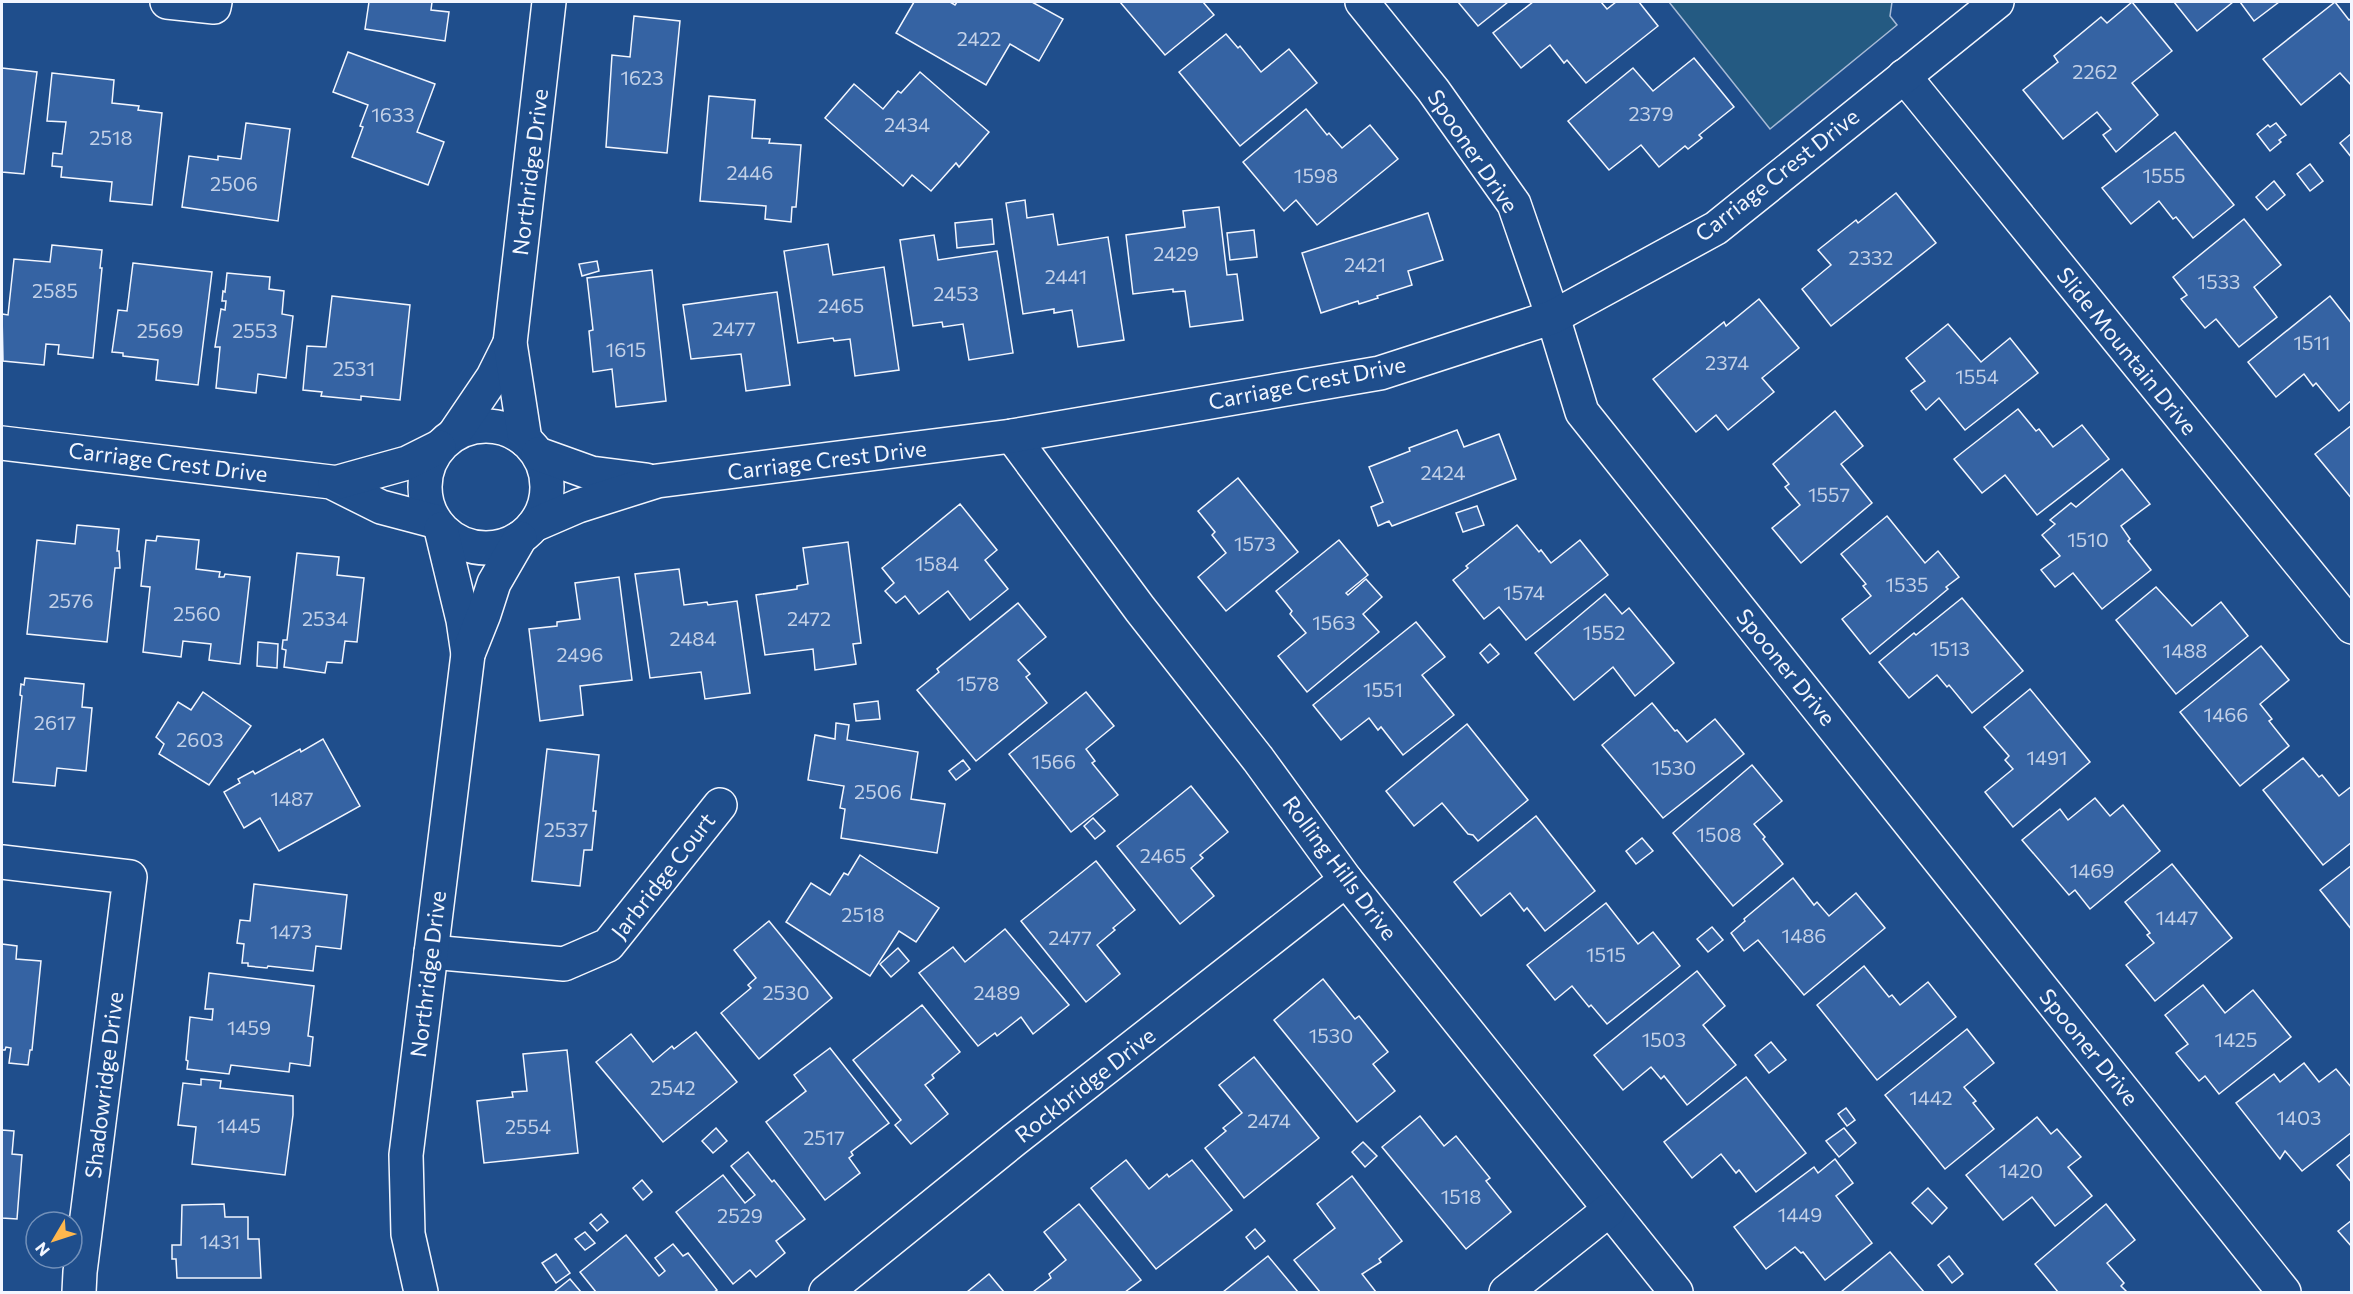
<svg xmlns="http://www.w3.org/2000/svg" width="2353" height="1294" viewBox="0 0 2353 1294" font-family="Commissioner,sans-serif">
  <rect width="100%" height="100%" fill="#1f4e8c"/>
  <polygon fill="#245a82" stroke="#a8bbd7" stroke-width="1.5" points="1669,2 1892,2 1890,16 1897,25 1770,129"/>
  <g fill="#3563a3" stroke="#f2f6ff" stroke-width="1.5">
    <polygon points="369,2 432,2 431,10 449,12 445,41 365,29"/>
    <polygon points="914,2 950,2 955,5 957,2 1032,2 1063,19 1039,61 1010,44 986,85 896,33"/>
    <polygon points="1120,2 1203,2 1214,15 1165,55"/>
    <polygon points="1458,2 1508,2 1478,26"/>
    <polygon points="1533,2 1601,2 1607,9 1616,2 1639,2 1658,26 1586,83 1567,60 1564,63 1550,45 1521,68 1493,33"/>
    <polygon points="2132,2 2172,51 2132,83 2158,115 2116,152 2103,135 2111,129 2097,112 2063,139 2023,90 2058,62 2054,56 2101,17 2107,23"/>
    <polygon points="2174,2 2233,2 2197,31"/>
    <polygon points="2240,2 2279,2 2254,21"/>
    <polygon points="2335,2 2349,20 2352,18 2352,86 2340,73 2301,105 2263,59"/>
    <polygon points="634,16 680,21 667,153 606,147 612,55 630,57"/>
    <polygon points="1226,34 1238,48 1240,46 1261,72 1289,49 1317,83 1240,146 1179,72"/>
    <polygon points="348,52 435,84 417,132 444,142 428,185 352,157 363,127 360,126 368,105 333,92"/>
    <polygon points="1694,58 1734,107 1699,135 1702,138 1688,149 1685,146 1659,167 1641,145 1609,170 1568,121 1633,68 1653,91"/>
    <polygon points="2,68 37,72 24,174 2,172"/>
    <polygon points="920,72 989,132 959,167 956,163 931,191 912,175 903,186 825,118 854,84 883,109 898,91 901,93"/>
    <polygon points="52,73 114,80 112,103 139,106 138,110 162,113 152,205 110,201 112,182 61,177 62,167 52,166 53,153 62,154 66,122 47,121"/>
    <polygon points="709,96 755,100 752,138 770,139 769,143 801,145 796,207 792,207 791,222 765,219 766,206 700,201"/>
    <polygon points="1306,109 1327,135 1329,133 1342,148 1370,125 1398,159 1317,225 1296,200 1284,211 1243,162"/>
    <polygon points="246,123 290,129 278,221 182,207 189,156 218,160 218,156 241,159"/>
    <polygon points="2276,123 2286,135 2279,140 2281,142 2270,151 2257,134 2268,125 2270,127"/>
    <polygon points="2175,132 2234,205 2193,238 2176,217 2173,219 2159,201 2131,224 2102,188"/>
    <polygon points="2352,133 2352,158 2340,143"/>
    <polygon points="2310,164 2323,181 2310,191 2297,174"/>
    <polygon points="2274,181 2285,195 2267,210 2256,197"/>
    <polygon points="1896,193 1936,243 1831,326 1802,289 1831,265 1818,250 1856,220 1858,223"/>
    <polygon points="1025,200 1027,218 1053,214 1058,245 1108,237 1124,340 1078,347 1072,310 1054,313 1054,309 1023,314 1006,203"/>
    <polygon points="1219,207 1227,275 1237,274 1243,320 1190,327 1185,291 1173,292 1173,289 1133,294 1126,235 1185,227 1183,211"/>
    <polygon points="1428,213 1443,260 1408,271 1412,285 1377,296 1378,298 1359,304 1358,301 1321,313 1302,253"/>
    <polygon points="992,219 994,244 957,248 955,223"/>
    <polygon points="2244,219 2281,265 2254,287 2277,317 2239,347 2216,319 2205,328 2181,299 2187,295 2173,277"/>
    <polygon points="1254,230 1257,257 1230,260 1227,233"/>
    <polygon points="934,235 938,260 997,251 1013,353 969,360 963,324 943,327 942,322 913,326 900,240"/>
    <polygon points="828,244 833,275 884,267 899,370 855,376 850,339 834,341 833,338 798,343 784,251"/>
    <polygon points="52,245 102,250 100,268 102,268 93,358 58,354 59,345 46,344 44,365 3,361 2,314 8,315 14,259 50,262"/>
    <polygon points="597,261 599,271 582,276 579,264"/>
    <polygon points="133,263 212,272 198,385 156,380 158,360 123,356 123,353 112,352 118,310 127,311"/>
    <polygon points="652,270 666,401 616,407 612,369 593,372 589,331 593,330 587,278"/>
    <polygon points="227,273 270,277 269,289 284,291 282,314 293,316 286,378 258,374 256,393 216,388 220,347 215,347 221,309 225,310 226,301 222,301 223,291 225,292"/>
    <polygon points="777,292 790,385 746,391 741,354 691,359 683,305"/>
    <polygon points="332,296 410,305 400,400 361,396 361,400 321,396 322,392 303,390 307,346 326,347"/>
    <polygon points="2330,296 2352,324 2352,400 2339,411 2316,383 2313,386 2304,374 2276,397 2248,362"/>
    <polygon points="1759,299 1799,348 1762,378 1774,392 1728,430 1716,415 1696,432 1653,379 1724,322 1726,326"/>
    <polygon points="1948,324 1981,362 2010,338 2038,373 1965,430 1939,398 1926,410 1911,391 1925,381 1906,358"/>
    <polygon points="2018,409 2036,431 2039,429 2053,447 2082,425 2109,459 2037,515 2005,475 1982,493 1954,459"/>
    <polygon points="1835,411 1863,446 1841,464 1872,503 1801,563 1772,528 1800,505 1785,487 1789,484 1773,464"/>
    <polygon points="2352,425 2352,499 2315,454"/>
    <polygon points="1457,430 1464,447 1499,434 1516,479 1392,526 1389,521 1378,526 1371,507 1383,502 1369,467 1410,451 1409,448"/>
    <polygon points="2122,469 2150,504 2121,526 2130,539 2128,541 2151,570 2102,609 2073,573 2055,587 2041,570 2060,556 2042,535 2055,524 2050,520 2071,503 2076,507"/>
    <polygon points="1238,478 1298,552 1226,611 1198,577 1226,553 1212,535 1215,532 1198,511"/>
    <polygon points="960,504 997,550 985,560 1008,589 970,620 948,591 919,614 905,596 896,603 885,591 894,583 882,568"/>
    <polygon points="1477,506 1484,525 1463,532 1456,513"/>
    <polygon points="1887,516 1925,563 1938,551 1959,577 1946,587 1948,589 1870,654 1842,619 1871,596 1863,586 1866,584 1841,554"/>
    <polygon points="77,525 119,529 117,551 119,551 120,568 115,568 107,642 27,634 37,540 75,544"/>
    <polygon points="1517,525 1539,552 1541,550 1551,563 1580,540 1608,575 1526,640 1499,607 1484,619 1453,580 1468,568 1466,566"/>
    <polygon points="157,536 199,540 196,569 220,572 219,577 224,577 225,574 250,577 240,664 209,660 211,644 183,641 181,657 143,652 150,587 141,586 146,540 156,541"/>
    <polygon points="1339,540 1368,575 1346,593 1348,595 1366,579 1382,597 1363,614 1379,632 1307,692 1278,656 1306,633 1290,614 1292,611 1276,591"/>
    <polygon points="848,542 861,643 853,644 856,664 815,670 813,649 765,655 756,595 797,589 797,586 808,584 803,548"/>
    <polygon points="297,553 339,557 337,575 364,578 357,642 345,641 342,663 327,662 325,673 284,667 286,650 282,649 283,640 287,640"/>
    <polygon points="679,569 684,605 707,602 708,605 737,601 750,693 705,699 701,672 650,678 635,574"/>
    <polygon points="619,577 632,680 580,686 583,715 540,721 529,629 557,626 557,622 580,619 575,583"/>
    <polygon points="2156,587 2192,626 2221,602 2248,636 2176,694 2116,620"/>
    <polygon points="1605,594 1622,614 1629,608 1674,663 1635,696 1613,667 1574,700 1535,653"/>
    <polygon points="1962,598 2023,671 1972,713 1949,685 1947,687 1937,675 1909,698 1879,662 1914,633 1916,635"/>
    <polygon points="1018,603 1046,637 1018,660 1030,674 1026,677 1047,703 976,761 917,690 939,672 937,669"/>
    <polygon points="1416,622 1445,657 1422,675 1454,715 1403,755 1381,727 1378,730 1369,718 1341,740 1313,705"/>
    <polygon points="258,642 278,644 277,668 257,666"/>
    <polygon points="1490,644 1499,654 1488,663 1480,653"/>
    <polygon points="2261,646 2289,680 2260,704 2272,719 2269,721 2289,746 2240,786 2180,712"/>
    <polygon points="25,678 84,684 82,707 92,708 86,771 57,768 55,786 13,782 22,696 20,695 21,684 24,685"/>
    <polygon points="2030,689 2090,762 2013,827 1985,792 2013,769 2005,760 2009,756 1984,727"/>
    <polygon points="203,692 251,726 209,785 159,754 164,744 156,737 178,702 191,710"/>
    <polygon points="1086,692 1114,726 1086,749 1095,761 1092,763 1118,795 1071,832 1009,754"/>
    <polygon points="878,701 880,719 856,721 854,704"/>
    <polygon points="1652,703 1675,731 1677,730 1687,742 1715,719 1744,754 1663,818 1602,745"/>
    <polygon points="836,723 849,725 847,740 918,752 911,799 945,804 937,853 841,838 845,809 840,808 844,786 808,780 815,735 835,739"/>
    <polygon points="1467,724 1528,800 1478,841 1473,835 1468,834 1442,803 1414,826 1386,791"/>
    <polygon points="323,739 360,806 279,851 260,818 244,828 224,792 240,783 238,779 253,771 255,774 300,749 301,752"/>
    <polygon points="547,749 599,755 593,811 596,811 592,850 584,850 580,886 532,881"/>
    <polygon points="2303,758 2319,777 2322,775 2339,796 2352,786 2352,842 2323,865 2263,790"/>
    <polygon points="963,760 970,769 956,780 949,771"/>
    <polygon points="1752,765 1782,801 1754,824 1765,837 1763,839 1783,864 1733,906 1673,833"/>
    <polygon points="1191,786 1228,832 1200,855 1203,858 1191,868 1214,896 1180,924 1117,846"/>
    <polygon points="2095,798 2110,816 2123,805 2160,851 2090,909 2075,890 2069,895 2022,840 2060,809 2068,820"/>
    <polygon points="1536,816 1595,891 1545,931 1527,908 1524,911 1510,893 1481,916 1454,882"/>
    <polygon points="1093,818 1105,831 1095,839 1084,826"/>
    <polygon points="1642,838 1653,851 1636,864 1626,851"/>
    <polygon points="860,855 939,908 916,942 899,931 870,976 786,922 811,883 830,895 844,873 848,875"/>
    <polygon points="1096,861 1135,910 1113,928 1115,930 1097,945 1120,974 1086,1002 1021,921"/>
    <polygon points="2172,864 2232,938 2155,1001 2126,965 2154,943 2147,935 2150,933 2125,902"/>
    <polygon points="2352,865 2352,930 2320,890"/>
    <polygon points="1793,878 1814,905 1817,902 1829,916 1856,893 1885,928 1804,995 1758,940 1744,951 1731,933 1745,921 1744,919"/>
    <polygon points="254,884 347,895 341,949 316,946 313,971 268,966 267,968 248,966 248,963 242,963 244,944 237,943 240,920 250,921"/>
    <polygon points="1606,903 1638,944 1653,932 1680,966 1607,1024 1591,1005 1589,1007 1572,986 1555,1000 1527,965"/>
    <polygon points="769,921 832,998 759,1059 721,1013 751,988 748,985 756,978 734,950"/>
    <polygon points="1712,927 1723,940 1708,952 1697,939"/>
    <polygon points="1005,929 1069,1005 1033,1034 1021,1017 997,1036 995,1033 978,1046 919,973 953,947 965,962"/>
    <polygon points="2,944 17,946 16,959 41,961 32,1050 30,1050 28,1065 9,1063 11,1048 6,1047 5,1050 2,1050"/>
    <polygon points="898,948 909,961 891,977 880,964"/>
    <polygon points="1864,966 1889,997 1892,995 1900,1005 1928,982 1956,1017 1877,1080 1817,1005"/>
    <polygon points="1697,971 1725,1006 1703,1025 1736,1065 1687,1105 1664,1076 1661,1079 1651,1067 1623,1090 1594,1055"/>
    <polygon points="209,973 314,986 308,1036 313,1037 310,1066 290,1063 289,1072 231,1065 229,1074 187,1069 188,1061 186,1060 190,1017 212,1020 213,1009 205,1009"/>
    <polygon points="1323,979 1355,1019 1359,1016 1388,1052 1373,1064 1395,1091 1357,1122 1274,1020"/>
    <polygon points="2203,985 2225,1013 2253,990 2291,1037 2219,1094 2205,1076 2199,1081 2176,1053 2188,1044 2165,1015"/>
    <polygon points="922,1005 960,1052 932,1075 934,1078 925,1085 948,1114 911,1144 895,1125 901,1120 853,1060"/>
    <polygon points="1967,1029 1994,1063 1964,1087 1976,1101 1973,1103 1994,1129 1945,1169 1885,1095"/>
    <polygon points="696,1032 737,1082 663,1142 596,1062 631,1034 653,1062 672,1046 674,1049"/>
    <polygon points="1771,1042 1786,1060 1769,1073 1755,1055"/>
    <polygon points="830,1048 889,1123 851,1152 853,1155 849,1158 860,1173 825,1200 766,1122 806,1091 794,1075"/>
    <polygon points="567,1050 578,1153 484,1163 477,1101 513,1097 512,1092 527,1091 523,1054"/>
    <polygon points="1254,1057 1319,1138 1244,1198 1205,1148 1226,1131 1223,1128 1242,1113 1219,1085"/>
    <polygon points="2304,1063 2319,1082 2336,1069 2352,1088 2352,1132 2302,1171 2285,1151 2280,1159 2236,1103 2274,1074 2280,1082"/>
    <polygon points="1746,1077 1806,1153 1756,1192 1739,1170 1736,1173 1721,1154 1692,1178 1664,1142"/>
    <polygon points="201,1079 221,1081 220,1088 293,1096 293,1115 285,1175 192,1164 196,1127 178,1125 183,1083 201,1085"/>
    <polygon points="1846,1108 1855,1120 1847,1126 1838,1114"/>
    <polygon points="1420,1116 1444,1146 1456,1136 1490,1178 1486,1181 1511,1212 1466,1249 1382,1147"/>
    <polygon points="2037,1117 2051,1134 2057,1129 2081,1157 2068,1167 2092,1196 2055,1226 2032,1197 2003,1220 1966,1175"/>
    <polygon points="716,1128 727,1141 713,1153 702,1141"/>
    <polygon points="1844,1128 1856,1143 1839,1157 1826,1141"/>
    <polygon points="2,1130 14,1131 12,1154 22,1155 17,1219 2,1218"/>
    <polygon points="1363,1142 1377,1156 1365,1167 1352,1152"/>
    <polygon points="748,1152 772,1182 774,1180 805,1219 776,1241 785,1253 756,1277 750,1270 733,1284 676,1212 723,1175 745,1203 755,1195 731,1166"/>
    <polygon points="2352,1153 2352,1183 2337,1165"/>
    <polygon points="1835,1159 1853,1183 1836,1196 1872,1243 1825,1280 1803,1252 1801,1253 1795,1247 1766,1269 1734,1227 1814,1167 1818,1173"/>
    <polygon points="1126,1160 1149,1189 1167,1174 1169,1177 1192,1160 1232,1210 1156,1269 1091,1188"/>
    <polygon points="1352,1176 1402,1241 1379,1259 1381,1262 1362,1274 1376,1292 1320,1292 1294,1260 1335,1228 1317,1204"/>
    <polygon points="642,1180 652,1192 643,1200 633,1188"/>
    <polygon points="1928,1188 1947,1208 1932,1224 1912,1203"/>
    <polygon points="224,1204 225,1217 248,1217 248,1239 259,1239 261,1278 177,1278 176,1259 172,1259 172,1245 181,1245 182,1205"/>
    <polygon points="1079,1204 1141,1280 1125,1292 1033,1292 1051,1278 1049,1274 1066,1260 1044,1232"/>
    <polygon points="2106,1204 2135,1240 2107,1263 2124,1283 2121,1286 2127,1292 2058,1292 2035,1264"/>
    <polygon points="601,1214 608,1222 597,1231 590,1223"/>
    <polygon points="2352,1220 2352,1247 2338,1231"/>
    <polygon points="1255,1229 1265,1241 1255,1249 1246,1237"/>
    <polygon points="585,1232 595,1243 585,1250 575,1239"/>
    <polygon points="626,1235 659,1276 665,1271 655,1258 673,1244 683,1256 688,1253 717,1290 714,1292 596,1292 580,1272"/>
    <polygon points="1890,1252 1924,1292 1841,1292"/>
    <polygon points="556,1254 570,1273 556,1283 542,1263"/>
    <polygon points="1268,1256 1298,1292 1223,1292"/>
    <polygon points="1949,1256 1963,1274 1952,1283 1938,1265"/>
    <polygon points="989,1274 1004,1292 967,1292"/>
    <polygon points="570,1279 581,1292 554,1292"/>
  </g>
  <g fill="none" stroke-linecap="round" stroke-linejoin="round">
    <defs>
      <g id="minor">
        <polyline points="167,2 214,7 215,2"/>
        <polyline points="1362,2 1433,90 1514,204 1553,317 1582,412 2284,1292"/>
        <polyline points="1904,76 2352,627"/>
        <circle cx="486" cy="487" r="61"/>
        <polyline points="455,433 493,377 510,343"/>
        <polyline points="1012,436 1140,609 1258,759 1346,880 1676,1292"/>
        <polyline points="525,440 510,343 549,2"/>
        <polyline points="2,443 331,482 381,507 434,521"/>
        <polyline points="538,454 591,473 646,480"/>
        <polyline points="335,483 407,463 439,447"/>
        <polyline points="534,525 578,506 657,481 1012,436 1380,373 1553,317 1716,228 1997,2"/>
        <polyline points="441,529 463,620 468,654"/>
        <polyline points="2,862 130,877 80,1272 79,1292"/>
        <polyline points="431,952 564,964 608,945 720,805"/>
        <polyline points="421,1292 408,1234 406,1155 468,654 484,614 494,583 520,538"/>
        <polyline points="826,1292 1014,1140 1346,880"/>
        <polyline points="1506,1292 1609,1210"/>
      </g>
    </defs>
    <use href="#minor" stroke="#f2f6ff" stroke-width="36"/>
    <use href="#minor" stroke="#1f4e8c" stroke-width="33"/>
  </g>
  <g text-anchor="middle" stroke-width="4.5" stroke-linejoin="round" paint-order="stroke">
    <g font-size="20" fill="#c3d1e8">
      <text x="979" y="46">2422</text>
      <text x="2095" y="79">2262</text>
      <text x="642" y="85">1623</text>
      <text x="1651" y="121">2379</text>
      <text x="393" y="122">1633</text>
      <text x="907" y="132">2434</text>
      <text x="111" y="145">2518</text>
      <text x="750" y="180">2446</text>
      <text x="1316" y="183">1598</text>
      <text x="2164" y="183">1555</text>
      <text x="234" y="191">2506</text>
      <text x="1176" y="261">2429</text>
      <text x="1871" y="265">2332</text>
      <text x="1365" y="272">2421</text>
      <text x="1066" y="284">2441</text>
      <text x="2219" y="289">1533</text>
      <text x="55" y="298">2585</text>
      <text x="956" y="301">2453</text>
      <text x="841" y="313">2465</text>
      <text x="734" y="336">2477</text>
      <text x="160" y="338">2569</text>
      <text x="255" y="338">2553</text>
      <text x="2312" y="350">1511</text>
      <text x="626" y="357">1615</text>
      <text x="1727" y="370">2374</text>
      <text x="354" y="376">2531</text>
      <text x="1977" y="384">1554</text>
      <text x="1443" y="480">2424</text>
      <text x="1829" y="502">1557</text>
      <text x="2088" y="547">1510</text>
      <text x="1255" y="551">1573</text>
      <text x="937" y="571">1584</text>
      <text x="1907" y="592">1535</text>
      <text x="1524" y="600">1574</text>
      <text x="71" y="608">2576</text>
      <text x="197" y="621">2560</text>
      <text x="325" y="626">2534</text>
      <text x="809" y="626">2472</text>
      <text x="1334" y="630">1563</text>
      <text x="1604" y="640">1552</text>
      <text x="693" y="646">2484</text>
      <text x="1950" y="656">1513</text>
      <text x="2185" y="658">1488</text>
      <text x="580" y="662">2496</text>
      <text x="978" y="691">1578</text>
      <text x="1383" y="697">1551</text>
      <text x="2226" y="722">1466</text>
      <text x="55" y="730">2617</text>
      <text x="200" y="747">2603</text>
      <text x="2047" y="765">1491</text>
      <text x="1054" y="769">1566</text>
      <text x="1674" y="775">1530</text>
      <text x="878" y="799">2506</text>
      <text x="292" y="806">1487</text>
      <text x="566" y="837">2537</text>
      <text x="1719" y="842">1508</text>
      <text x="1163" y="863">2465</text>
      <text x="2092" y="878">1469</text>
      <text x="863" y="922">2518</text>
      <text x="2177" y="925">1447</text>
      <text x="291" y="939">1473</text>
      <text x="1804" y="943">1486</text>
      <text x="1070" y="945">2477</text>
      <text x="1606" y="962">1515</text>
      <text x="786" y="1000">2530</text>
      <text x="997" y="1000">2489</text>
      <text x="249" y="1035">1459</text>
      <text x="1331" y="1043">1530</text>
      <text x="1664" y="1047">1503</text>
      <text x="2236" y="1047">1425</text>
      <text x="673" y="1095">2542</text>
      <text x="1931" y="1105">1442</text>
      <text x="2299" y="1125">1403</text>
      <text x="1269" y="1128">2474</text>
      <text x="239" y="1133">1445</text>
      <text x="528" y="1134">2554</text>
      <text x="824" y="1145">2517</text>
      <text x="2021" y="1178">1420</text>
      <text x="1461" y="1204">1518</text>
      <text x="1800" y="1222">1449</text>
      <text x="740" y="1223">2529</text>
      <text x="220" y="1249">1431</text>
    </g>
    <g font-size="22" fill="#f2f6ff" stroke="#1f4e8c">
      <text transform="translate(1473 151) rotate(56)" y="8">Spooner Drive</text>
      <text transform="translate(530 172) rotate(-83)" y="8">Northridge Drive</text>
      <text transform="translate(1777 175) rotate(-38)" y="8">Carriage Crest Drive</text>
      <text transform="translate(2127 351) rotate(51)" y="8">Slide Mountain Drive</text>
      <text transform="translate(1307 383) rotate(-11)" y="8">Carriage Crest Drive</text>
      <text transform="translate(827 460) rotate(-7)" y="8">Carriage Crest Drive</text>
      <text transform="translate(168 462) rotate(7)" y="8">Carriage Crest Drive</text>
      <text transform="translate(1786 667) rotate(51)" y="8">Spooner Drive</text>
      <text transform="translate(1340 868) rotate(53)" y="8">Rolling Hills Drive</text>
      <text transform="translate(663 876) rotate(-52)" y="8">Jarbridge Court</text>
      <text transform="translate(428 974) rotate(-83)" y="8">Northridge Drive</text>
      <text transform="translate(2089 1047) rotate(51)" y="8">Spooner Drive</text>
      <text transform="translate(104 1085) rotate(-83)" y="8">Shadowridge Drive</text>
      <text transform="translate(1085 1085) rotate(-38)" y="8">Rockbridge Drive</text>
    </g>
  </g>
  <rect width="2353" height="1294" fill="none" stroke="#f2f6ff" stroke-width="6"/>
  <g transform="translate(54 1240) rotate(231)"><circle r="28" fill="#1f4e8c" stroke="#7391ba" stroke-width="1.5"/>
  <path d="M0-4.5L10 22L0 15L-10 22Z" fill="#ffb74d"/>
  <text y="-9" font-size="16" font-weight="bold" text-anchor="middle" fill="#f2f6ff">N</text>
  </g>
</svg>
